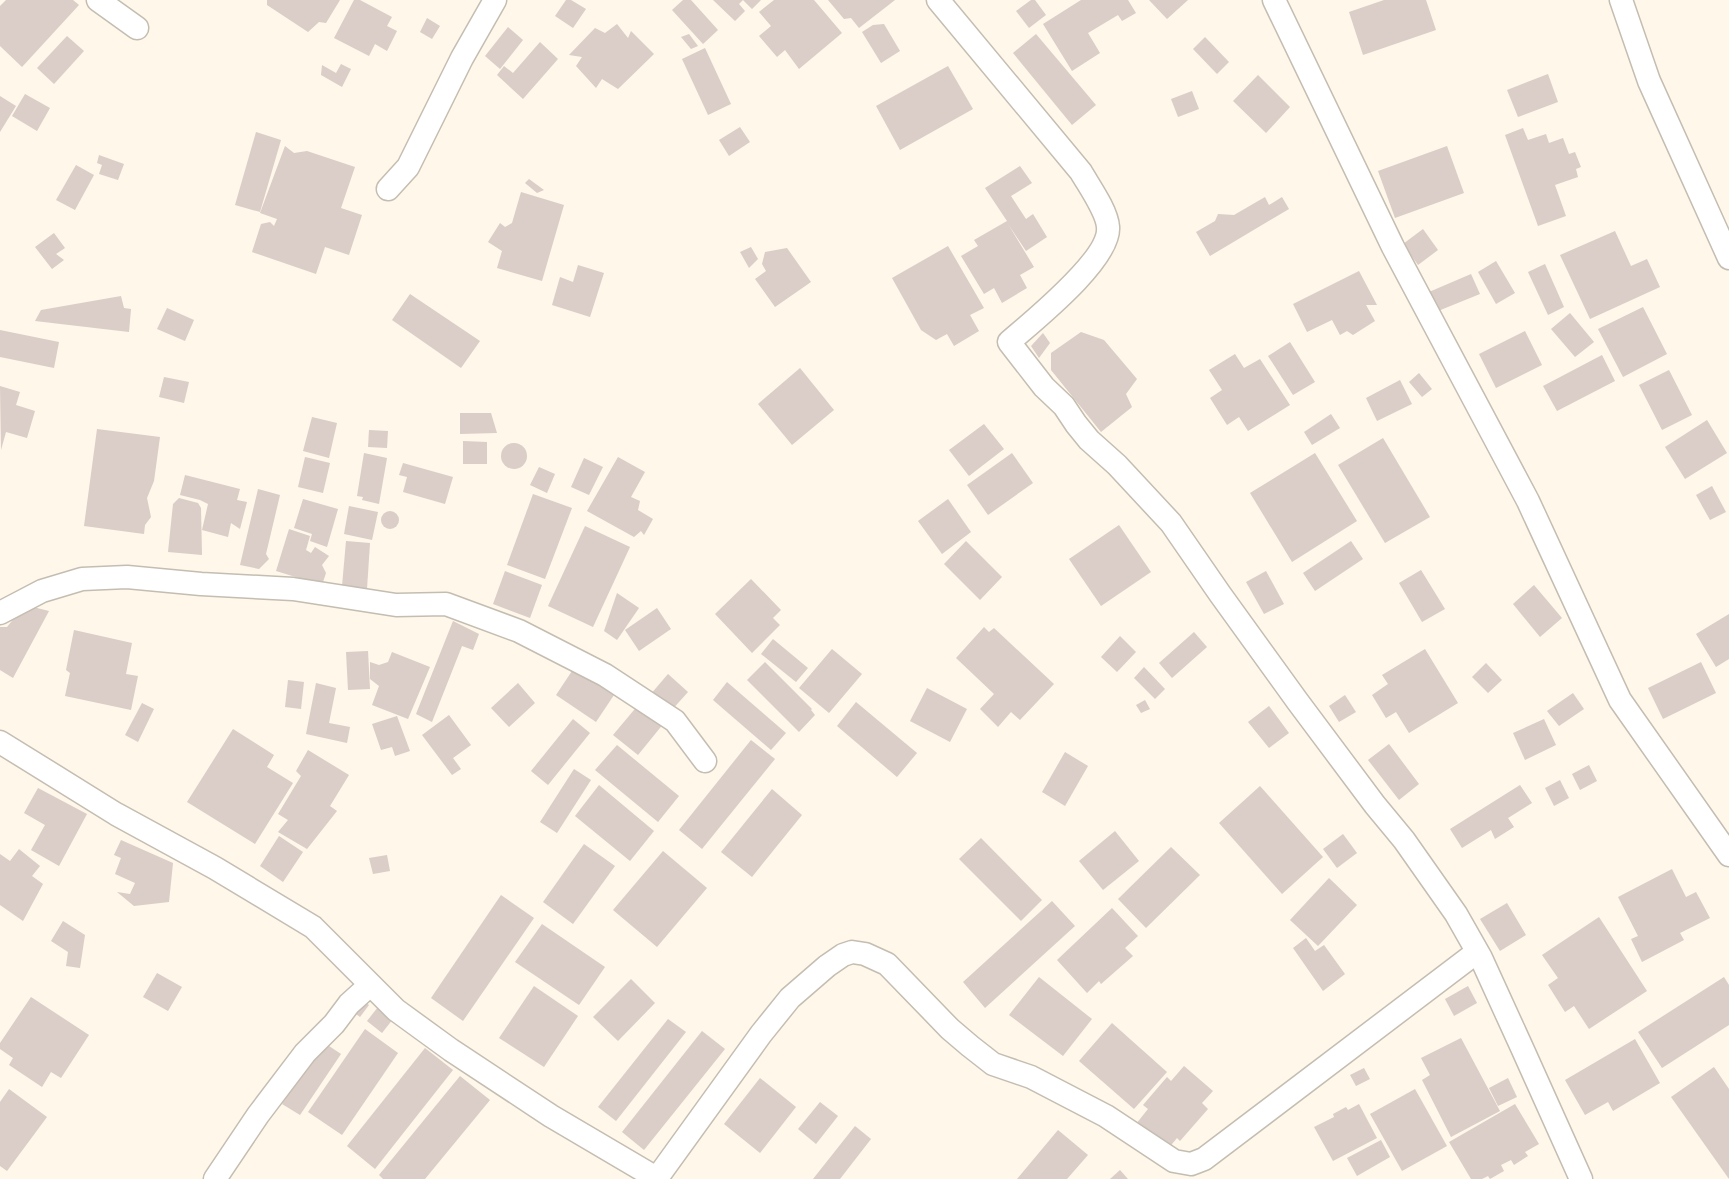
<svg xmlns="http://www.w3.org/2000/svg" width="1729" height="1179" viewBox="0 0 1729 1179" font-family="Overpass,sans-serif">
  <rect width="100%" height="100%" fill="#fef7ea"/>
  <g fill="#dbcdc7">
    <polygon points="6,0 73,0 79,5 22,67 0,46 0,6"/>
    <polygon points="267,0 340,0 326,23 319,22 308,32 267,5"/>
    <polygon points="354,0 360,0 392,17 387,26 397,31 387,51 375,44 369,56 334,38"/>
    <polygon points="566,0 571,0 586,9 573,28 555,16"/>
    <polygon points="683,0 691,0 718,30 703,44 672,10"/>
    <polygon points="713,0 761,0 752,9 743,0 739,4 745,11 735,21"/>
    <polygon points="774,0 814,0 842,33 799,69 785,50 777,57 759,36 771,26 759,12"/>
    <polygon points="828,0 895,0 859,28 851,18 844,19"/>
    <polygon points="1031,0 1035,0 1046,15 1029,28 1016,11"/>
    <polygon points="1081,0 1128,0 1136,13 1122,21 1118,15 1088,33 1100,53 1072,71 1043,24"/>
    <polygon points="1149,0 1188,0 1167,19"/>
    <polygon points="1384,0 1426,0 1436,30 1363,55 1349,12"/>
    <polygon points="427,18 440,26 432,39 420,32"/>
    <polygon points="617,24 628,38 631,31 654,54 618,89 602,79 596,88 576,66 582,57 569,55 595,28 605,33"/>
    <polygon points="884,24 900,51 881,63 862,32 873,25"/>
    <polygon points="508,27 523,40 500,69 485,56"/>
    <polygon points="689,34 698,46 691,49 681,37"/>
    <polygon points="1036,34 1096,105 1072,125 1013,53"/>
    <polygon points="67,36 84,51 54,84 37,68"/>
    <polygon points="1205,37 1229,62 1217,74 1193,49"/>
    <polygon points="540,42 558,59 523,99 497,75 504,66 513,73"/>
    <polygon points="705,48 731,104 708,115 682,59"/>
    <polygon points="341,64 351,69 342,87 321,75 322,65 336,73"/>
    <polygon points="948,66 973,109 900,150 876,106"/>
    <polygon points="1548,74 1558,102 1518,117 1507,90"/>
    <polygon points="1258,75 1290,107 1266,133 1233,101"/>
    <polygon points="1192,91 1199,109 1178,117 1171,99"/>
    <polygon points="25,94 50,108 37,131 12,116"/>
    <polygon points="0,96 16,106 0,132"/>
    <polygon points="740,127 750,142 729,156 719,140"/>
    <polygon points="1523,128 1528,140 1546,134 1549,143 1563,138 1569,154 1575,152 1581,167 1576,169 1578,177 1555,185 1566,216 1538,226 1505,135"/>
    <polygon points="256,132 281,140 260,212 235,205"/>
    <polygon points="285,146 294,153 307,151 355,167 341,208 362,215 349,255 325,247 316,274 252,252 261,224 270,222 274,226 277,219 260,213"/>
    <polygon points="1447,146 1464,193 1395,218 1378,171"/>
    <polygon points="99,155 124,164 118,180 99,174 102,165 97,163"/>
    <polygon points="76,165 94,175 75,210 56,200"/>
    <polygon points="1020,166 1032,183 1011,196 1026,219 1033,214 1047,237 1026,251 1008,224 1034,267 1020,275 1027,288 1002,303 994,288 984,294 961,256 978,246 974,240 1007,221 985,188"/>
    <polygon points="529,179 544,190 537,193 525,183"/>
    <polygon points="521,192 564,205 542,281 497,268 502,251 488,242 500,223 505,227 512,223"/>
    <polygon points="1265,197 1269,205 1282,197 1289,209 1210,256 1196,232 1215,221 1218,214 1234,215"/>
    <polygon points="1423,229 1438,250 1418,265 1403,244"/>
    <polygon points="1615,231 1631,266 1647,259 1660,287 1590,319 1560,255"/>
    <polygon points="54,233 65,248 56,254 64,260 52,269 35,247"/>
    <polygon points="948,246 984,308 970,315 979,331 954,346 947,334 936,340 921,330 892,278"/>
    <polygon points="751,247 758,259 749,268 740,252"/>
    <polygon points="787,248 811,282 775,307 755,279 766,271 762,264 765,252"/>
    <polygon points="1496,261 1515,293 1496,304 1478,272"/>
    <polygon points="1545,264 1564,307 1548,315 1528,272"/>
    <polygon points="578,265 604,273 590,317 552,305 560,277 573,282"/>
    <polygon points="1359,271 1377,305 1366,305 1375,321 1353,335 1347,331 1340,335 1332,320 1307,332 1293,304"/>
    <polygon points="1471,274 1480,294 1438,311 1429,292"/>
    <polygon points="410,294 480,341 461,368 392,320"/>
    <polygon points="121,296 124,308 131,309 129,332 35,321 41,310"/>
    <polygon points="1643,307 1667,354 1623,377 1598,329"/>
    <polygon points="167,308 194,320 185,341 157,329"/>
    <polygon points="1570,313 1594,342 1575,357 1551,329"/>
    <polygon points="0,330 59,342 54,368 0,357"/>
    <polygon points="1525,331 1542,365 1496,388 1479,354"/>
    <polygon points="1081,332 1104,340 1137,379 1126,394 1132,407 1101,432 1051,370 1051,353"/>
    <polygon points="1043,333 1050,343 1039,358 1031,346"/>
    <polygon points="1290,342 1315,382 1293,395 1268,356"/>
    <polygon points="1235,354 1244,368 1260,359 1290,405 1248,431 1239,417 1227,425 1210,398 1222,390 1209,370"/>
    <polygon points="1602,355 1615,381 1557,411 1543,386"/>
    <polygon points="800,368 834,410 792,445 758,404"/>
    <polygon points="1669,370 1692,415 1662,430 1639,385"/>
    <polygon points="1419,373 1432,389 1422,397 1409,382"/>
    <polygon points="164,377 189,382 184,403 159,397"/>
    <polygon points="1400,380 1412,404 1377,421 1366,398"/>
    <polygon points="0,386 20,392 16,405 35,411 27,438 6,432 1,450"/>
    <polygon points="460,413 491,413 497,433 460,434"/>
    <polygon points="1331,414 1340,428 1312,445 1304,432"/>
    <polygon points="312,417 337,423 329,458 303,451"/>
    <polygon points="1707,420 1727,453 1685,479 1665,447"/>
    <polygon points="984,424 1004,449 969,476 949,450"/>
    <polygon points="97,429 160,437 154,481 147,498 151,517 145,525 144,534 84,526"/>
    <polygon points="369,430 388,431 387,448 368,447"/>
    <polygon points="1383,438 1430,517 1385,543 1338,465"/>
    <polygon points="463,441 487,442 487,464 463,464"/>
    <circle cx="514" cy="456" r="13"/>
    <polygon points="364,453 387,458 379,504 362,500 363,497 357,496"/>
    <polygon points="1012,453 1033,483 988,515 967,485"/>
    <polygon points="1315,453 1357,521 1292,562 1250,493"/>
    <polygon points="305,457 330,463 323,493 298,487"/>
    <polygon points="618,457 645,472 631,497 640,501 638,510 653,519 644,535 641,531 634,537 587,511"/>
    <polygon points="584,458 603,467 589,495 571,487"/>
    <polygon points="403,463 453,477 445,504 403,492 407,477 399,475"/>
    <polygon points="539,467 555,474 547,493 530,485"/>
    <polygon points="185,475 240,489 237,500 247,502 240,529 231,523 228,537 202,530 208,504 200,500 180,495"/>
    <polygon points="1712,486 1726,512 1710,520 1696,495"/>
    <polygon points="258,489 280,495 266,554 269,559 259,569 240,565"/>
    <polygon points="533,494 572,508 545,579 507,565"/>
    <polygon points="179,498 198,503 201,508 202,555 168,552 173,504"/>
    <polygon points="303,499 338,509 327,547 310,541 312,534 294,528"/>
    <polygon points="948,499 971,532 942,554 918,521"/>
    <polygon points="349,506 378,512 372,540 344,534"/>
    <circle cx="390" cy="520" r="9"/>
    <polygon points="1119,525 1151,572 1101,606 1069,559"/>
    <polygon points="585,526 630,547 593,627 548,606"/>
    <polygon points="289,529 310,536 306,550 311,553 315,547 329,556 322,565 326,573 322,585 276,571"/>
    <polygon points="346,541 370,543 367,589 342,586"/>
    <polygon points="966,541 1002,577 980,600 944,564"/>
    <polygon points="1351,541 1363,559 1315,591 1303,573"/>
    <polygon points="1421,570 1445,609 1422,622 1399,583"/>
    <polygon points="505,571 542,585 530,618 493,604"/>
    <polygon points="1266,571 1284,604 1264,614 1246,582"/>
    <polygon points="751,579 781,610 773,618 780,625 752,653 715,614"/>
    <polygon points="1534,585 1562,618 1540,637 1513,604"/>
    <polygon points="617,593 639,608 617,640 604,631"/>
    <polygon points="25,605 49,611 13,678 0,670 0,627 7,627"/>
    <polygon points="657,608 671,629 639,651 625,630"/>
    <polygon points="1729,614 1729,659 1716,667 1696,634"/>
    <polygon points="453,621 479,634 473,650 462,646 432,722 416,714"/>
    <polygon points="984,627 989,632 994,628 1054,684 1020,720 1011,712 998,727 980,709 994,694 956,658"/>
    <polygon points="74,630 132,643 126,674 138,676 131,710 65,696 70,673 66,670"/>
    <polygon points="1194,632 1207,647 1172,678 1159,663"/>
    <polygon points="1120,636 1136,652 1117,672 1101,657"/>
    <polygon points="773,639 808,668 796,682 761,654"/>
    <polygon points="832,649 862,674 829,713 799,688"/>
    <polygon points="1425,649 1458,703 1409,733 1396,712 1386,718 1372,695 1388,684 1382,675"/>
    <polygon points="368,651 370,689 348,690 346,652"/>
    <polygon points="392,652 430,667 408,719 372,705 379,686 370,679 370,662 379,665 388,662"/>
    <polygon points="765,662 812,709 811,710 815,715 799,732 747,680"/>
    <polygon points="1701,662 1716,693 1663,719 1648,688"/>
    <polygon points="1486,663 1502,680 1488,693 1472,677"/>
    <polygon points="1144,667 1165,689 1155,699 1134,678"/>
    <polygon points="574,668 614,695 596,722 556,695"/>
    <polygon points="668,674 688,692 670,712 650,695"/>
    <polygon points="288,680 304,682 301,709 285,707"/>
    <polygon points="727,682 786,733 771,750 713,700"/>
    <polygon points="316,683 336,688 329,723 350,727 347,743 306,734"/>
    <polygon points="518,683 535,703 509,727 491,708"/>
    <polygon points="927,688 967,709 950,742 910,721"/>
    <polygon points="1573,693 1584,709 1559,726 1547,711"/>
    <polygon points="1345,695 1356,712 1339,722 1329,706"/>
    <polygon points="1145,700 1150,709 1141,713 1136,705"/>
    <polygon points="856,702 917,753 897,777 837,726"/>
    <polygon points="142,703 154,709 138,742 125,735"/>
    <polygon points="639,704 664,723 638,755 613,735"/>
    <polygon points="1269,706 1289,733 1269,748 1248,722"/>
    <polygon points="449,715 471,745 453,758 461,769 452,775 422,735"/>
    <polygon points="397,716 410,751 395,756 392,747 381,750 372,724"/>
    <polygon points="573,719 590,733 548,785 531,771"/>
    <polygon points="1544,719 1556,745 1525,760 1513,733"/>
    <polygon points="233,729 274,755 267,767 293,783 255,844 187,802"/>
    <polygon points="751,740 775,759 702,849 679,830"/>
    <polygon points="1389,744 1419,784 1399,800 1368,760"/>
    <polygon points="617,745 679,796 658,822 595,770"/>
    <polygon points="308,750 349,775 330,806 337,811 307,849 278,832 288,820 278,814 301,776 296,771"/>
    <polygon points="1065,752 1088,766 1065,806 1042,792"/>
    <polygon points="1589,765 1597,781 1580,790 1572,774"/>
    <polygon points="574,769 591,780 557,833 540,822"/>
    <polygon points="1560,780 1569,798 1554,806 1545,788"/>
    <polygon points="599,785 654,831 630,861 575,816"/>
    <polygon points="1520,785 1532,803 1508,818 1514,827 1495,839 1491,830 1462,848 1450,829"/>
    <polygon points="1260,786 1323,857 1282,894 1219,823"/>
    <polygon points="38,788 87,814 59,866 31,850 45,825 24,813"/>
    <polygon points="772,789 802,815 752,877 721,852"/>
    <polygon points="1115,831 1139,861 1103,890 1079,861"/>
    <polygon points="1343,834 1357,853 1337,868 1323,849"/>
    <polygon points="279,836 303,852 283,882 260,866"/>
    <polygon points="981,838 1042,900 1021,921 959,859"/>
    <polygon points="121,840 173,863 169,902 134,906 117,892 130,894 135,883 115,874 121,858 114,855"/>
    <polygon points="584,844 615,866 573,924 543,902"/>
    <polygon points="1171,847 1200,875 1146,928 1118,899"/>
    <polygon points="19,849 40,866 32,876 43,884 23,921 0,905 0,854 10,861"/>
    <polygon points="663,851 707,888 657,947 613,910"/>
    <polygon points="387,855 390,871 373,874 369,858"/>
    <polygon points="1672,869 1686,897 1696,892 1710,918 1680,933 1684,940 1642,962 1631,939 1638,936 1618,897"/>
    <polygon points="1329,878 1357,905 1318,946 1290,920"/>
    <polygon points="501,895 534,918 463,1021 431,998"/>
    <polygon points="1052,901 1075,926 985,1008 963,982"/>
    <polygon points="1507,903 1526,935 1500,951 1480,919"/>
    <polygon points="1112,908 1138,936 1125,948 1133,956 1101,984 1099,981 1087,993 1057,960"/>
    <polygon points="1599,917 1647,991 1589,1029 1574,1006 1565,1012 1548,985 1558,978 1542,955"/>
    <polygon points="63,921 85,935 80,968 66,966 68,952 51,941"/>
    <polygon points="542,924 605,967 579,1005 515,962"/>
    <polygon points="1306,938 1315,951 1324,945 1345,974 1323,991 1293,948"/>
    <polygon points="157,973 182,987 168,1011 143,997"/>
    <polygon points="1039,977 1092,1019 1063,1056 1009,1015"/>
    <polygon points="1724,977 1729,985 1729,1025 1662,1068 1638,1032"/>
    <polygon points="631,979 655,1003 618,1041 593,1017"/>
    <polygon points="534,986 578,1016 544,1067 499,1038"/>
    <polygon points="1468,986 1477,1003 1454,1016 1445,999"/>
    <polygon points="31,997 89,1035 61,1078 51,1072 42,1087 9,1065 13,1058 0,1049 0,1043"/>
    <polygon points="361,999 369,1005 360,1017 352,1011"/>
    <polygon points="378,1007 393,1019 382,1033 367,1021"/>
    <polygon points="668,1019 686,1032 616,1121 598,1107"/>
    <polygon points="1112,1023 1167,1072 1134,1109 1079,1061"/>
    <polygon points="365,1029 398,1053 342,1135 308,1112"/>
    <polygon points="702,1031 725,1049 644,1150 622,1132"/>
    <polygon points="1461,1038 1500,1111 1451,1137 1422,1080 1430,1075 1421,1058"/>
    <polygon points="1635,1039 1660,1083 1613,1111 1608,1102 1585,1115 1565,1080"/>
    <polygon points="323,1042 341,1054 300,1115 282,1104"/>
    <polygon points="425,1048 453,1070 375,1169 347,1146"/>
    <polygon points="1184,1066 1213,1091 1202,1103 1208,1109 1180,1141 1177,1138 1167,1150 1136,1124 1148,1109 1143,1105 1167,1077 1171,1081"/>
    <polygon points="1714,1067 1729,1089 1729,1179 1671,1097"/>
    <polygon points="1364,1068 1370,1079 1356,1086 1350,1075"/>
    <polygon points="460,1076 490,1100 425,1179 383,1179 379,1175"/>
    <polygon points="760,1078 796,1107 760,1153 724,1124"/>
    <polygon points="1508,1078 1517,1097 1498,1106 1489,1088"/>
    <polygon points="9,1089 47,1117 7,1171 0,1166 0,1102"/>
    <polygon points="1415,1089 1447,1146 1402,1171 1370,1114"/>
    <polygon points="820,1102 838,1116 816,1144 798,1129"/>
    <polygon points="1359,1104 1377,1138 1333,1161 1314,1127 1334,1117 1333,1114 1346,1107 1348,1110"/>
    <polygon points="1515,1104 1539,1144 1525,1152 1528,1156 1514,1165 1511,1160 1501,1165 1504,1171 1490,1179 1488,1176 1482,1179 1471,1179 1449,1142"/>
    <polygon points="855,1126 871,1139 840,1179 813,1179"/>
    <polygon points="1058,1130 1088,1155 1067,1179 1017,1179"/>
    <polygon points="1381,1140 1390,1157 1357,1176 1347,1158"/>
    <polygon points="1120,1170 1128,1179 1110,1179"/>
  </g>
  <g fill="none" stroke-linecap="round" stroke-linejoin="round">
    <defs>
      <g id="minor">
        <polyline points="98,0 137,28"/>
        <path d="M938,0L1081,172C1089,186 1107,211 1108,227C1111,259 1033,321 1009,342L1044,387L1064,406L1076,424L1089,440L1117,465L1171,523L1220,594L1298,702L1375,805L1404,840L1456,914L1481,958L1523,1050L1581,1179"/>
        <polyline points="1274,0 1393,247 1528,501 1620,700 1729,855"/>
        <polyline points="1621,0 1649,81 1729,258"/>
        <polyline points="388,189 408,167 462,58 495,0"/>
        <polyline points="0,613 42,591 82,579 127,577 201,584 293,589 396,605 446,604 519,631 605,675 675,721 705,761"/>
        <polyline points="0,742 116,814 215,868 313,927 396,1010 451,1050 551,1116 658,1179"/>
        <polyline points="657,1178 761,1034 790,998 827,966 843,955 852,952 865,954 887,964 950,1029 970,1046 993,1064 1031,1077 1106,1116 1174,1161 1191,1164 1204,1159 1477,952"/>
        <polyline points="215,1179 258,1115 305,1053 334,1024 349,1004 370,985"/>
      </g>
    </defs>
    <use href="#minor" stroke="#c4bdb1" stroke-width="25"/>
    <use href="#minor" stroke="#fff" stroke-width="22"/>
  </g>
</svg>
